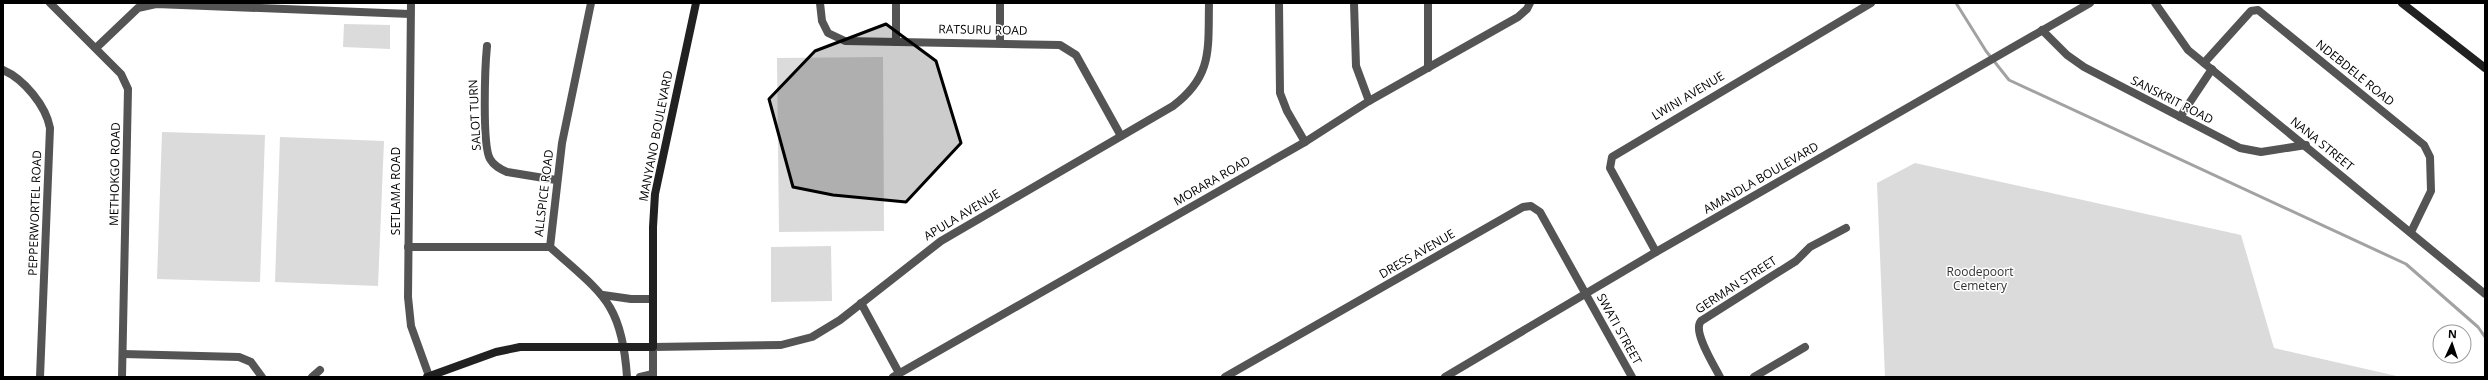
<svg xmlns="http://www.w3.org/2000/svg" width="2488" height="380" viewBox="0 0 2488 380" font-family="'Open Sans',sans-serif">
  <rect width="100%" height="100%" fill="#fff"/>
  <g fill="#dbdbdb">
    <polygon points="344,24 390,25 390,49 343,47"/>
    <polygon points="883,57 884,231 779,232 777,58"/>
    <polygon points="162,132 265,135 260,282 157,279"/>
    <polygon points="280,137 384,141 378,286 275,282"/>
    <polygon points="1915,163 2241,235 2274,348 2401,377 1885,377 1877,183"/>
    <polygon points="831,246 832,301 771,302 771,247"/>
  </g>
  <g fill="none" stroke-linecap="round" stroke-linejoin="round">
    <polyline stroke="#a2a2a2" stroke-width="3" points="1956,3 1986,51 2009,80 2406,264 2478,327 2485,337"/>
    <g stroke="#545454" stroke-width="8">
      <polyline points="50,3 121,74 128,89 122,377"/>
      <polyline points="411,3 408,297 411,326 429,376"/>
      <polyline points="820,3 822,21 828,33 845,41 1060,45 1076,55 1121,136"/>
      <polyline points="1000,3 1000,42"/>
      <polyline points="1279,3 1280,93 1287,111 1305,142"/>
      <polyline points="1354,3 1356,66 1369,101"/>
      <polyline points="1428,3 1428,68"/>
      <polyline points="2155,3 2188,50 2485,294"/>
      <polyline points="2042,30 2067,55 2084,67 2240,148 2261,152 2306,145"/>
      <polyline points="896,42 896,3"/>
      <path d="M487,46C485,66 482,145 490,159C494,166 500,169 507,172L556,180"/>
      <polyline points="96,48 138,8 156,4 410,14"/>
      <polyline points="2204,63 2251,11 2258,10 2424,145 2430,157 2431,191 2411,232"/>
      <path d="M3,70C24,79 46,106 50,128L40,377"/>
      <polyline points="2180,117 2212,69"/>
      <polyline points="408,247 550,247"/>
      <polyline points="550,247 562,143 591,3"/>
      <path d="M550,247C602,294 622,302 627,377"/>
      <polyline points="1656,252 1610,168 1612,157 1871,3"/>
      <polyline points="603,295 631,299 653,299"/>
      <polyline points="861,303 899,373"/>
      <polyline points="123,354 239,357 251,362 262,377"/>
      <polyline points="312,377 320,370"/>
      <polyline points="640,377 653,374"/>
      <path d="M653,377V347L781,345L812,337L840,320L941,241L1173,106C1213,76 1208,49 1209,3"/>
      <polyline points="893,377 1305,142 1369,101 1518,17 1527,9 1530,3"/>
      <polyline points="1225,377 1523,207 1531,206 1540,212 1632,377"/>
      <polyline points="1445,377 1656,252 2090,3"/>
      <path d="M1720,377C1714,365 1692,331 1701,321L1796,261L1810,247L1846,228"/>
      <polyline points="1754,377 1805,347"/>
    </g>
    <g stroke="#212121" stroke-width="8">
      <polyline points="2402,3 2485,68"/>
      <polyline points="427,377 496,352 520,347 653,347 653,227 655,194 696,3"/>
    </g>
  </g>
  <path fill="#000" fill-opacity="0.2" stroke="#000" stroke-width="3" stroke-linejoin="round" d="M886,24L936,61L961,143L906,202L833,195L793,187L769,99L815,51Z"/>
  <g text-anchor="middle" stroke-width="3" stroke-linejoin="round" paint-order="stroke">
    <g font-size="12" fill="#000" stroke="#fff">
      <text transform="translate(983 30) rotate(1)" y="4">RATSURU ROAD</text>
      <text transform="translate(2355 73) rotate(39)" y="4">NDEBDELE ROAD</text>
      <text transform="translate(1688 96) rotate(-31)" y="4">LWINI AVENUE</text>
      <text transform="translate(2172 100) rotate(27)" y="4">SANSKRIT ROAD</text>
      <text transform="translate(475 115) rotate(-93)" y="4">SALOT TURN</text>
      <text transform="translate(656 136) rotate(-79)" y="4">MANYANO BOULEVARD</text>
      <text transform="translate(2322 144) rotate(39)" y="4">NANA STREET</text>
      <text transform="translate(115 174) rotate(-89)" y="4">METHOKGO ROAD</text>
      <text transform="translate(1761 178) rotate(-30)" y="4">AMANDLA BOULEVARD</text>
      <text transform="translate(1212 181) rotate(-30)" y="4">MORARA ROAD</text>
      <text transform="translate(396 191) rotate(-90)" y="4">SETLAMA ROAD</text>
      <text transform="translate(544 193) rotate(-83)" y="4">ALLSPICE ROAD</text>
      <text transform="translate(35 213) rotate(-88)" y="4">PEPPERWORTEL ROAD</text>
      <text transform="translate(962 215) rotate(-31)" y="4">APULA AVENUE</text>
      <text transform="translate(1417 254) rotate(-30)" y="4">DRESS AVENUE</text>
      <text transform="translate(1736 285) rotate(-33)" y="4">GERMAN STREET</text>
      <text transform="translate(1619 329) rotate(61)" y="4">SWATI STREET</text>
    </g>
    <g font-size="12" fill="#323232" stroke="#fff">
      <text x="1980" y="276">Roodepoort<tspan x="1980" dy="14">Cemetery</tspan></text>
    </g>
  </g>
  <rect width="2488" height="380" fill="none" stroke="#000000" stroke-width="8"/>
  <g transform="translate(2452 344) rotate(3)"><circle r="19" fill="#ffffff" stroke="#999999"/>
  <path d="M0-3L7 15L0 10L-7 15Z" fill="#000000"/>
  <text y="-6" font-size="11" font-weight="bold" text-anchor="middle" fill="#000000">N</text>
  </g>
</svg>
